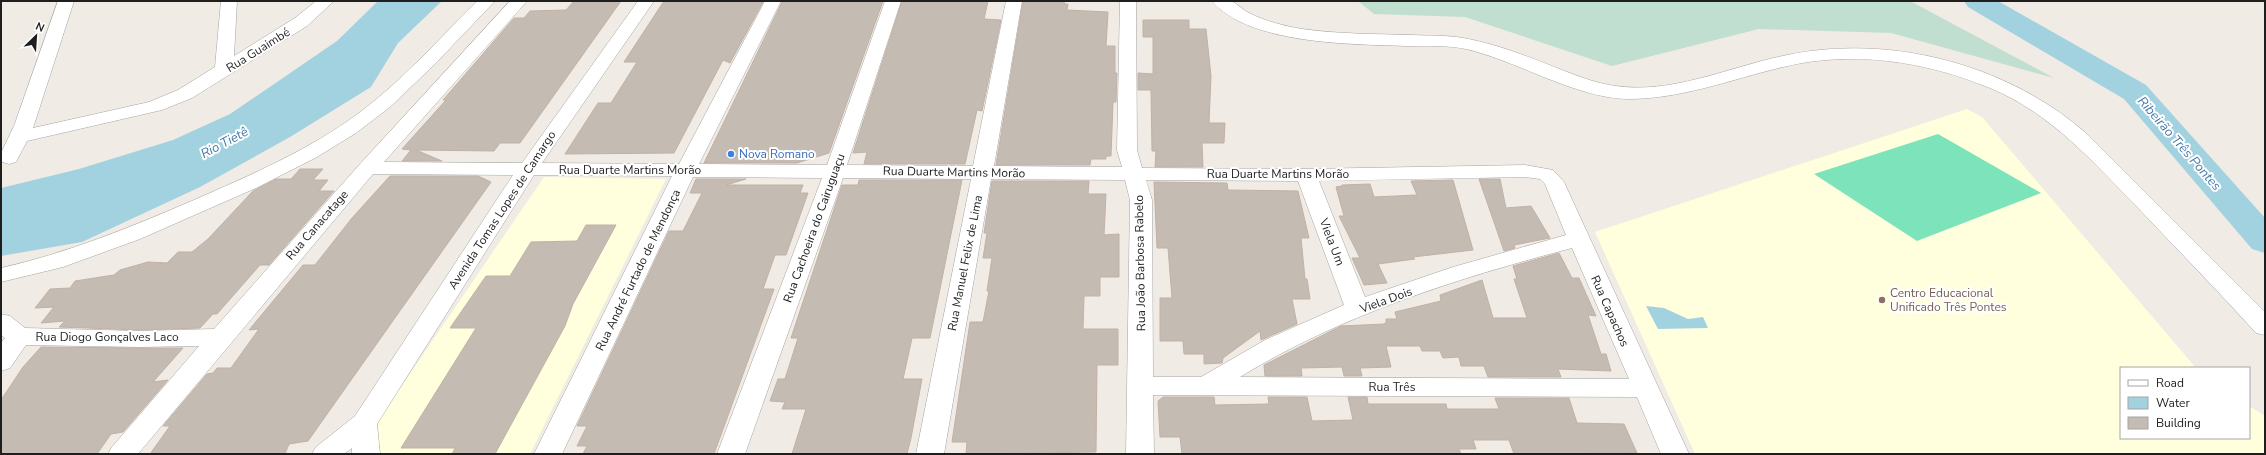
<svg xmlns="http://www.w3.org/2000/svg" width="2266" height="455" viewBox="0 0 2266 455" font-family="'Nunito Sans',sans-serif">
  <rect width="100%" height="100%" fill="#f0ebe4"/>
  <g fill="#ffd">
    <polygon points="1967,109 1982,117 2196,368 2121,368 2121,438 2249,438 2249,406 2265,416 2265,454 1695,454 1595,232"/>
    <polygon points="544,177 666,179 530,454 380,454 373,428"/>
  </g>
  <polygon fill="#c0dfd0" points="1358,1 1910,1 2054,78 1891,33 1759,29 1612,66 1465,17 1374,14"/>
  <polygon fill="#7de3ba" points="1938,134 2041,193 1917,241 1814,174"/>
  <g fill="#a2d2e0">
    <polygon points="378,1 442,1 398,43 371,87 290,137 200,187 82,242 1,256 1,188 79,169 173,140 230,114 337,41"/>
    <polygon points="1646,306 1664,308 1688,319 1703,317 1708,328 1658,329"/>
  </g>
  <g fill="none" stroke-linecap="round" stroke-linejoin="round">
    <polygon fill="#a2d2e0" fill-rule="evenodd" points="1964,1 1998,1 2146,85 2265,218 2265,253 2252,249 2124,99 1968,7"/>
  </g>
  <g fill="#c4bbb3" stroke="#c2b1a5">
    <polygon points="574,1 621,1 520,143 500,143 494,151 416,150 442,161 402,161 411,150 402,149 446,100 443,100 514,18 524,18 530,11 566,10"/>
    <polygon points="664,1 763,2 730,63 723,60 674,153 565,154 598,103 611,103 637,62 624,62"/>
    <polygon points="795,1 883,1 829,153 797,163 704,163 782,2"/>
    <polygon points="902,1 988,1 984,19 1001,20 982,111 977,110 965,164 864,164 867,152 853,153"/>
    <polygon points="1023,1 1065,1 1064,4 1068,4 1067,10 1108,12 1106,46 1115,46 1115,73 1117,73 1116,102 1113,102 1111,156 1106,156 1106,159 1091,159 1090,165 996,165"/>
    <polygon points="1143,20 1189,20 1189,29 1206,29 1211,76 1209,123 1225,123 1224,143 1202,143 1203,167 1155,167 1156,151 1152,151 1151,90 1138,90 1138,73 1153,74 1153,37 1143,37"/>
    <polygon points="300,169 323,169 313,180 328,180 319,191 334,191 269,265 260,265 217,314 213,314 200,328 139,330 59,327 65,321 41,323 54,307 35,308 50,289 70,288 75,281 114,275 120,270 148,262 167,263 178,252 192,252 208,239 253,191 276,179 291,179"/>
    <polygon points="390,176 478,176 491,182 308,441 289,444 285,454 150,454 170,426 163,426 207,374 213,373 217,368 231,368 259,329 249,330 303,265 315,265 352,218"/>
    <polygon points="696,179 746,179 726,185 803,185 800,193 808,193 786,255 775,255 763,289 774,289 714,454 583,454 587,446 577,446 587,426 577,426 669,231 683,231 702,193 690,193"/>
    <polygon points="1479,179 1500,179 1506,208 1531,206 1550,238 1514,245 1515,248 1504,251"/>
    <polygon points="859,180 962,180 930,338 912,338 903,379 922,379 911,438 907,454 792,454 806,409 782,409 785,402 770,401 778,379 785,379 798,338 791,338 842,185 858,185"/>
    <polygon points="1453,180 1473,250 1413,257 1415,259 1378,264 1387,283 1364,285 1352,258 1360,258 1339,216 1344,216 1336,187 1342,186 1342,185 1370,184 1374,197 1417,195 1411,181"/>
    <polygon points="992,181 1089,181 1088,194 1106,194 1104,235 1119,234 1119,277 1100,277 1100,296 1084,296 1083,329 1118,329 1118,365 1097,365 1096,452 966,454 967,442 952,442 970,322 983,322 989,291 987,291 992,258 983,258 987,233 984,233"/>
    <polygon points="1154,182 1227,183 1228,190 1298,191 1309,238 1301,238 1305,279 1307,279 1310,299 1292,299 1297,324 1261,340 1260,331 1223,358 1222,363 1204,364 1204,354 1184,354 1183,341 1160,341 1160,298 1172,298 1168,248 1157,248"/>
    <polygon points="586,225 616,225 573,304 565,326 495,454 452,454 455,448 401,448 476,328 450,328 486,276 510,276 531,242 577,241"/>
    <polygon points="1559,253 1572,278 1579,278 1596,316 1588,315 1601,354 1606,354 1611,371 1558,369 1561,377 1488,377 1484,366 1461,366 1459,357 1443,358 1440,351 1422,351 1420,346 1386,346 1391,367 1360,368 1362,376 1344,376 1342,367 1301,368 1302,376 1265,376 1264,365 1341,326 1384,324 1386,323 1386,319 1397,319 1395,312 1441,301 1440,295 1482,280 1493,318 1527,318 1514,279 1517,279 1513,266"/>
    <polygon points="41,347 139,348 183,348 153,382 168,380 123,432 111,434 97,454 1,454 1,400 23,367"/>
    <polygon points="1163,397 1214,397 1215,405 1269,404 1268,397 1307,397 1312,421 1353,420 1348,397 1367,397 1368,404 1446,404 1447,409 1499,409 1495,398 1569,398 1577,423 1624,424 1637,453 1514,454 1509,440 1473,440 1476,449 1459,449 1461,454 1182,454 1180,437 1160,437 1158,401"/>
  </g>
  <g fill="none" stroke-linecap="round" stroke-linejoin="round">
    <defs>
      <g id="street">
        <polygon points="58,1 74,1 33,128 149,102 178,90 215,67 221,1 237,1 234,56 295,18 316,1 334,1 307,26 192,98 162,110 27,141 16,162 9,164 2,162 1,153 14,126"/>
        <path d="M477,1H495L435,64L390,107L356,133L317,157L256,188L140,239L63,267L1,282V268C68,253 131,227 194,200C251,175 309,150 359,113C403,80 439,39 477,1Z"/>
        <path d="M510,1H527L384,162L522,163L638,1H654L542,163L679,164L765,1H781L699,164L827,165L885,1H901L847,165L973,166L1006,1H1022L994,166L1122,167L1117,150L1120,1H1136L1137,150L1142,168L1306,169L1525,165L1553,170L1564,182L1689,454H1661L1637,397L1153,395L1154,454H1126L1130,200L1125,180L991,179L944,454H916L971,179L843,178L745,454H717L822,178L693,177L562,454H534L672,176L534,175L377,424L380,454H352V448L344,454H312L316,447L355,416L513,175L373,174L138,454H108L112,447L199,346L139,347L26,345L10,368L1,371V343L5,338L1,335V314L10,316L25,328L139,331L214,329L360,164ZM1525,177L1540,179L1545,184L1566,235L1453,267L1365,297L1319,181ZM1146,180L1298,181L1344,305L1265,340L1201,377H1153L1152,200ZM1572,248L1629,379L1240,377C1341,315 1458,278 1572,248Z"/>
        <path d="M1212,1C1217,1 1225,0 1230,1C1237,3 1243,10 1249,13C1265,21 1284,26 1302,29C1338,34 1375,34 1412,35C1429,36 1446,35 1463,38C1498,44 1534,59 1567,72C1583,78 1599,84 1616,86C1670,94 1725,69 1778,57C1884,32 2005,62 2087,134L2265,312V335L2256,333C2218,291 2178,250 2139,209C2094,163 2051,113 1990,88C1925,61 1852,50 1783,67C1732,79 1682,99 1628,99C1575,98 1518,61 1466,49C1447,45 1426,46 1407,46C1353,44 1249,45 1212,1Z"/>
      </g>
    </defs>
    <use href="#street" stroke="#a5a5a5" stroke-width="1"/>
    <use href="#street" fill="#fff" fill-rule="evenodd"/>
  </g>
  <circle fill="#3f7fe0" stroke="#fff" stroke-width="1.5" cx="731" cy="154" r="4"/>
  <circle fill="#8d6e63" stroke="#fff" stroke-width="1.5" cx="1882" cy="300" r="4"/>
  <g text-anchor="middle" stroke-width="4" stroke-linejoin="round" paint-order="stroke">
    <g font-size="12" fill="#1e1e1e" stroke="#fff">
      <text transform="translate(258 50) rotate(-32)" y="4">Rua Guaimbé</text>
      <text x="630" y="174">Rua Duarte Martins Morão</text>
      <text transform="translate(954 172) rotate(1)" y="4">Rua Duarte Martins Morão</text>
      <text x="1278" y="178">Rua Duarte Martins Morão</text>
      <text transform="translate(502 210) rotate(-57)" y="4">Avenida Tomas Lopes de Camargo</text>
      <text transform="translate(317 225) rotate(-49)" y="4">Rua Canacatage</text>
      <text transform="translate(814 228) rotate(-70)" y="4">Rua Cachoeira do Cairuguaçu</text>
      <text transform="translate(1332 242) rotate(69)" y="4">Viela Um</text>
      <text transform="translate(965 263) rotate(-79)" y="4">Rua Manuel Felix de Lima</text>
      <text transform="translate(1140 263) rotate(-91)" y="4">Rua João Barbosa Rabelo</text>
      <text transform="translate(638 270) rotate(-64)" y="4">Rua André Furtado de Mendonça</text>
      <text transform="translate(1386 300) rotate(-20)" y="4">Viela Dois</text>
      <text transform="translate(1610 311) rotate(66)" y="4">Rua Capachos</text>
      <text x="107" y="341">Rua Diogo Gonçalves Laco</text>
      <text x="1392" y="391">Rua Três</text>
    </g>
    <g font-size="12" fill="#366cbe" stroke="#fff" text-anchor="start">
      <text x="739" y="158">Nova Romano</text>
    </g>
    <g font-size="12" fill="#785e54" stroke="#fff" text-anchor="start">
      <text x="1890" y="297">Centro Educacional<tspan x="1890" dy="14">Unificado Três Pontes</tspan></text>
    </g>
    <g font-size="13" font-style="italic" fill="#4279ab" stroke="#fff">
      <text transform="translate(224 142) rotate(-28)" y="5">Rio Tietê</text>
      <text transform="translate(2180 143) rotate(49)" y="5">Ribeirão Três Pontes</text>
    </g>
  </g>
  <rect width="2266" height="455" fill="none" stroke="#1e1e1e" stroke-width="4"/>
  <rect x="2120" y="367" width="130" height="72" fill="#ffffff" stroke="#a5a5a5"/>
  <rect x="2128" y="380" width="20" height="6" fill="#ffffff" stroke="#a5a5a5"/>
  <text x="2156" y="387" font-size="12" fill="#1e1e1e">Road</text>
  <rect x="2128" y="397" width="20" height="12" fill="#a2d2e0" stroke="#a5a5a5"/>
  <text x="2156" y="407" font-size="12" fill="#1e1e1e">Water</text>
  <rect x="2128" y="417" width="20" height="12" fill="#c4bbb3" stroke="#a5a5a5"/>
  <text x="2156" y="427" font-size="12" fill="#1e1e1e">Building</text>
  <g transform="translate(36 36) rotate(25)" stroke="#ffffff" stroke-width="3" paint-order="stroke">
  <path d="M0-3L7 15L0 10L-7 15Z" fill="#1e1e1e"/>
  <text y="-6" font-size="11" font-weight="bold" text-anchor="middle" fill="#1e1e1e">N</text>
  </g>
</svg>
